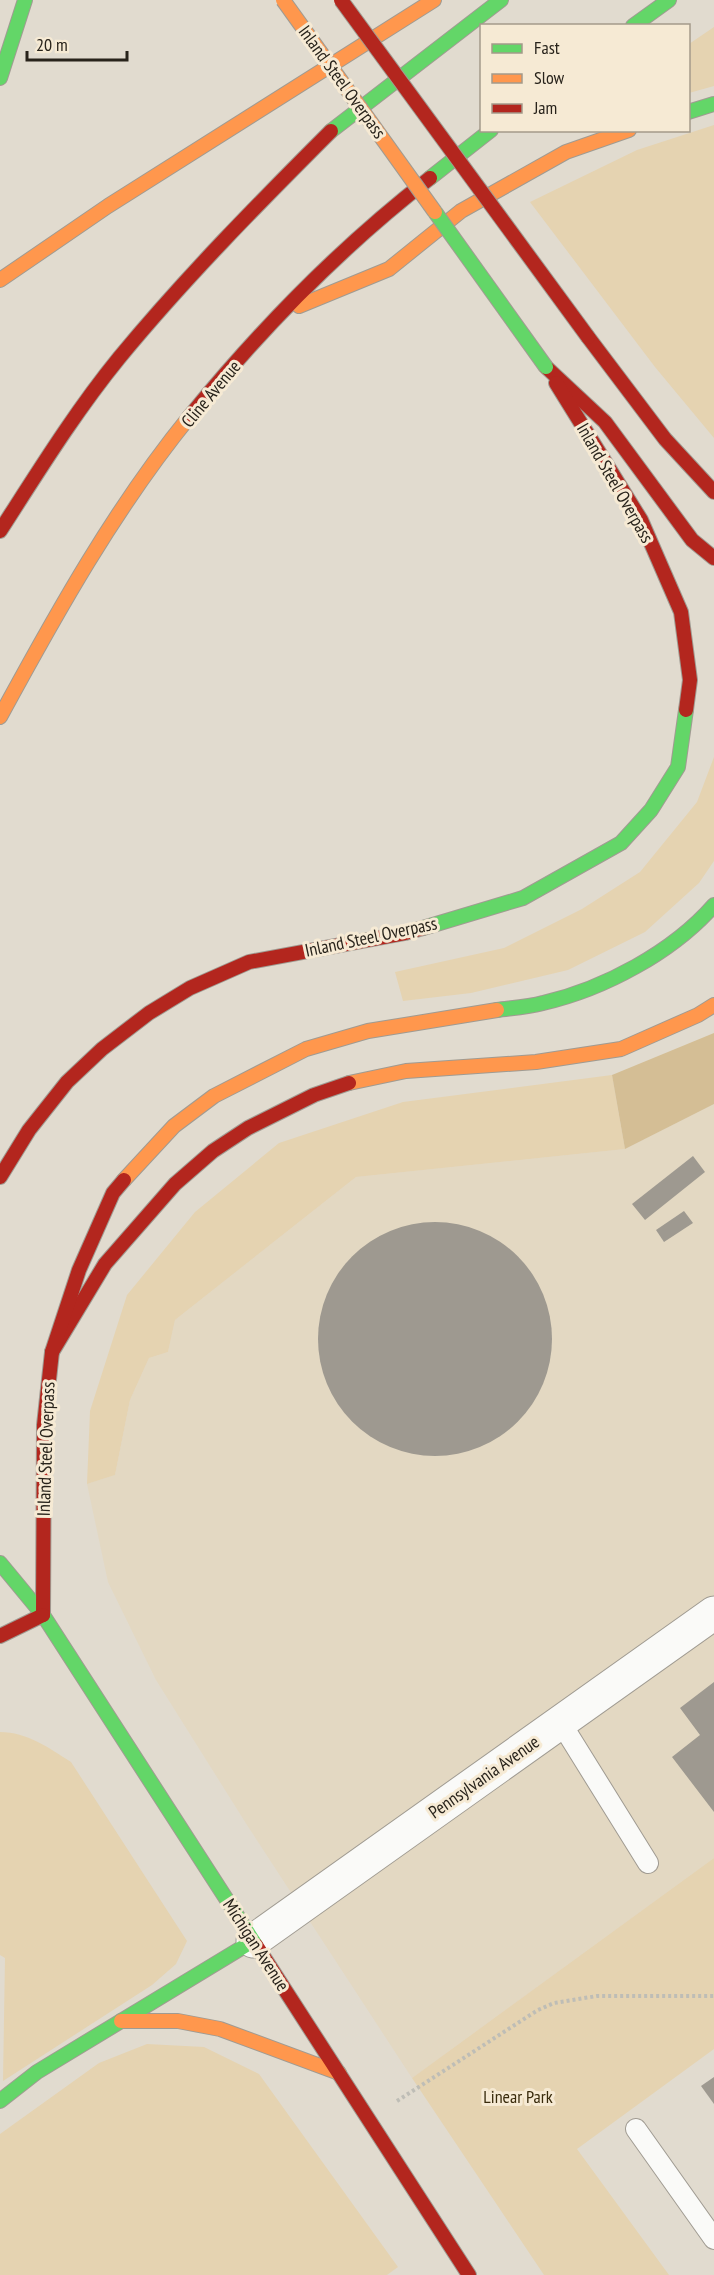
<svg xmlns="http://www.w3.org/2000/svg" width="714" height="2275" viewBox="0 0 714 2275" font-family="'PT Sans Narrow',sans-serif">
  <rect width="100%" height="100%" fill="#e1dbcf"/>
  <polygon fill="#e3d8c2" points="714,1104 714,1858 412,2078 247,1825 156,1680 108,1582 87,1484 115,1475 130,1400 149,1358 168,1352 175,1320 356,1177 625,1149"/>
  <g fill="#e5d3b1">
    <polygon points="714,27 714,86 689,93 689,44"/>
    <polygon points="714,125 714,438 655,367 530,202 637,150"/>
    <polygon points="714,757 714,861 699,883 645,932 568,970 471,993 403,1001 395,972 504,948 582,909 640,872 697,802"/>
    <polygon points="612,1075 625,1149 356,1177 175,1320 168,1352 149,1358 130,1400 115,1475 87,1484 90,1411 127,1295 195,1212 279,1143 403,1102"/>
    <path d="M0,1732C27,1732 49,1748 71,1762L187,1941L176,1964L152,1985L3,2081L5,1958L0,1955Z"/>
    <polygon points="714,1858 714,2049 577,2149 669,2275 544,2275 412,2078"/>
    <polygon points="147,2044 204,2047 259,2074 398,2267 387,2275 0,2275 0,2134 99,2063"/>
  </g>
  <polygon fill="#d4be95" points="714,1033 714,1104 625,1149 612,1075"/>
  <g fill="#9e9990">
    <polygon points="693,1156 705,1172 645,1220 632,1204"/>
    <polygon points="684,1211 693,1223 664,1242 656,1230"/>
    <circle cx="435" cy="1339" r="117"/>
    <polygon points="714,1682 714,1812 672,1757 700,1735 680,1708"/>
    <polygon points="714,2077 714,2104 701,2086"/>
  </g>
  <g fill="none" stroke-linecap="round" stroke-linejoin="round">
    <defs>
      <g id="lane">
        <polyline points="561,1723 648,1863"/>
        <polyline points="636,2129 714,2239"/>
      </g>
      <polyline id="street" points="253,1941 714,1613"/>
      <g id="fast">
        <polyline points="633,26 669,0"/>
        <polyline points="0,78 25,0"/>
        <polyline points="688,112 714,104"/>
        <polyline points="331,131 501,0"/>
        <polyline points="430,178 491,130"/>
        <polyline points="423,928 523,898 621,843 651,810 678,767 686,710"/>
        <path d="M497,1010C512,1008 528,1007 543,1003C604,989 673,952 714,905"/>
        <polyline points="0,1563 43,1615 256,1945"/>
        <polyline points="0,2101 37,2072 253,1941"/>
      </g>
      <g id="slow">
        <polyline points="0,280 108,206 434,0"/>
        <polyline points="299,306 389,269 461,211 566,152 629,130"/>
        <path d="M0,717C57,612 115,508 190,416"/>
        <polyline points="349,1083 406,1071 536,1062 621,1049 698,1015 714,1005"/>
        <polyline points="124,1180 174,1126 214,1096 306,1049 368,1031 497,1010"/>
        <polyline points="121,2021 178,2021 220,2029 339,2073"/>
      </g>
      <g id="jam">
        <polyline points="588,337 665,439 714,492"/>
        <polyline points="546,367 605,422 692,540 714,558"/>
        <polyline points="556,383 641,520 681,612 690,680 686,710"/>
        <path d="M190,416C261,329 341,247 430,178"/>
        <path d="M0,531C38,472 75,412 119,358C185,278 258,204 331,131"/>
        <polyline points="0,1177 29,1130 67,1082 102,1049 149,1013 190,988 249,962 405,933 423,928"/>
        <polyline points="52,1352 105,1264 175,1184 213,1151 248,1128 314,1095 349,1083"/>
        <polyline points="43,1615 44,1425 52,1352 79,1270 113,1193 124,1180"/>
        <polyline points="0,1636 43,1615"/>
        <polyline points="256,1945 469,2275"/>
      </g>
    </defs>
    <use href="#lane" stroke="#a09b92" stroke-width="22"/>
    <use href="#street" stroke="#a09b92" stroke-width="35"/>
    <use href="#fast" stroke="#a09b92" stroke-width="16"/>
    <use href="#slow" stroke="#a09b92" stroke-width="16"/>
    <use href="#jam" stroke="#a09b92" stroke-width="16"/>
    <polyline stroke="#bebdb6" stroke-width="4" stroke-dasharray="3 3" stroke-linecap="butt" points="397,2101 538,2010 554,2003 597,1996 714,1996"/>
    <use href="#lane" stroke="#fafaf8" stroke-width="20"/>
    <use href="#street" stroke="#fafaf8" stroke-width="33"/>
    <use href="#fast" stroke="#63d668" stroke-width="14"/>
    <use href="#slow" stroke="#ff974d" stroke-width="14"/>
    <use href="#jam" stroke="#b3261e" stroke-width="14"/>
    <defs>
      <polyline id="fast-bridge" points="435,212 546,367"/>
      <polyline id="slow-bridge" points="283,0 435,212"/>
      <polyline id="jam-bridge" points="341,0 588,337"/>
    </defs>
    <use href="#fast-bridge" stroke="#a09b92" stroke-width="16" stroke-linecap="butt"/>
    <use href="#slow-bridge" stroke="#a09b92" stroke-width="16" stroke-linecap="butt"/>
    <use href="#jam-bridge" stroke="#a09b92" stroke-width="16" stroke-linecap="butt"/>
    <use href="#fast-bridge" stroke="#63d668" stroke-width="14"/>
    <use href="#slow-bridge" stroke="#ff974d" stroke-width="14"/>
    <use href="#jam-bridge" stroke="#b3261e" stroke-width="14"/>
  </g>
  <g text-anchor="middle" stroke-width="6" stroke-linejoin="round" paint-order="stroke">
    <g font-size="18" fill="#28231b" stroke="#f6ead4">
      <text transform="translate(342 82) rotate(54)" y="6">Inland Steel Overpass</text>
      <text transform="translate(211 394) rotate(-50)" y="6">Cline Avenue</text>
      <text transform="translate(615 483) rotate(60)" y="6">Inland Steel Overpass</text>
      <text transform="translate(371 937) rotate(-12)" y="6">Inland Steel Overpass</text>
      <text transform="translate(46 1449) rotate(-88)" y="6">Inland Steel Overpass</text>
      <text transform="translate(484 1777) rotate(-35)" y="6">Pennsylvania Avenue</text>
      <text transform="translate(256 1945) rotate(57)" y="6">Michigan Avenue</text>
    </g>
    <g font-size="18" fill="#392b0c" stroke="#f6ead4">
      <text x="518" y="2103">Linear Park</text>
    </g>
  </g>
  <rect x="480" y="24" width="210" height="108" fill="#f6ead4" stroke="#a49a8a" stroke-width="1.5"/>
  <rect x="492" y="44" width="30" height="9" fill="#63d668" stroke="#a49a8a" stroke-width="1.5"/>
  <text x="534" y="54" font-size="18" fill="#28231b">Fast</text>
  <rect x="492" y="74" width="30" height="9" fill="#ff974d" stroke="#a49a8a" stroke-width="1.5"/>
  <text x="534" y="84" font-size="18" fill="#28231b">Slow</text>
  <rect x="492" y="104" width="30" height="9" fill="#b3261e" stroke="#a49a8a" stroke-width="1.5"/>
  <text x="534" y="114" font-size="18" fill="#28231b">Jam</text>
  <path d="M27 51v9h100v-9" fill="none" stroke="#28231b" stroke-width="3"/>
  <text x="36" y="51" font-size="18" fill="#28231b" stroke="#f6ead4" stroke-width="4.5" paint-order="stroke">20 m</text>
</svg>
